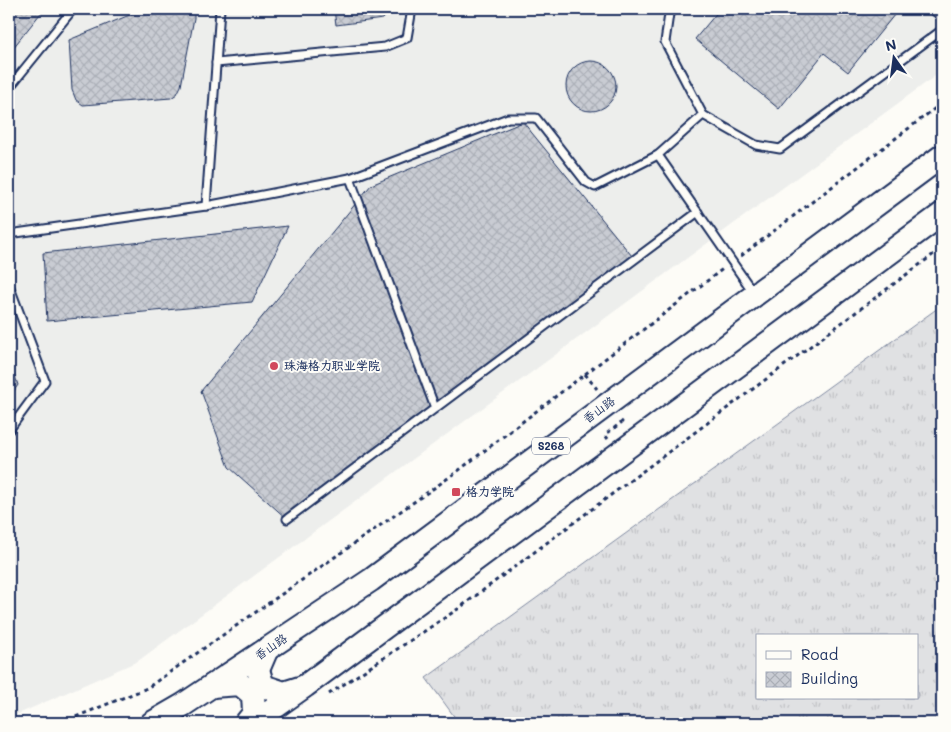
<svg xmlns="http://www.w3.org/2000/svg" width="951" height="732" viewBox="0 0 951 732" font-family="Mali,'LXGW WenKai TC',sans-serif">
  <defs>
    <pattern id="grass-tufts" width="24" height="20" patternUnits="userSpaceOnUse" patternTransform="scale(1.25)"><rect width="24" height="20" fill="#e0e1e3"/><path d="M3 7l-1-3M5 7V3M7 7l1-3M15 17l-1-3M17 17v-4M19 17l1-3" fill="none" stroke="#c0c1c5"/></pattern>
    <pattern id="building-cross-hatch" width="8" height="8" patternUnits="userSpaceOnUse" patternTransform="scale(1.25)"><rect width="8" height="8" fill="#c9ccd3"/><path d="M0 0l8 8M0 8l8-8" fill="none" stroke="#acb0b8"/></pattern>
  </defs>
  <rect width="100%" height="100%" fill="#fdfcf7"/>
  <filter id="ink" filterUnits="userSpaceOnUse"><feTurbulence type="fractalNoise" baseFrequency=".02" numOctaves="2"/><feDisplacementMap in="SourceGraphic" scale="10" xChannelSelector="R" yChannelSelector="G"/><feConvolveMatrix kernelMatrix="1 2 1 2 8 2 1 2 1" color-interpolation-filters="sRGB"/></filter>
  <g filter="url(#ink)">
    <polygon fill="#edeeec" points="9,9 942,9 942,71 138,661 9,718"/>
    <path fill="url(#grass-tufts)" stroke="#7e88a0" fill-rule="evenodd" d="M942,305V723H459L426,678ZM757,636H917V698H757Z"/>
    <g fill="url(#building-cross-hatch)" stroke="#1b2f5e">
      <polygon points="9,9 44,9 9,53"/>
      <polygon points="144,9 194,9 194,18 181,86 177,94 171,98 83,105 76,100 72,90 69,40"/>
      <polygon points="334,9 391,9 383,19 336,25"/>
      <polygon points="720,9 899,9 848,72 824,53 779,109 695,39"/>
      <circle cx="591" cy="86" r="25"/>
      <polygon points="523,122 632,256 287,519 229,467 201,391 371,185"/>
      <polygon points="288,226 252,302 47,321 43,253"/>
      <polygon points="9,359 18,385 9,398"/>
    </g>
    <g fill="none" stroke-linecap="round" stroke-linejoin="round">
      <defs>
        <g id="lane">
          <polyline points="673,9 669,14 665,42 703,115"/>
          <polyline points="932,9 942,17"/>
          <polyline points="216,63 385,47 407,38 412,9"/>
          <polyline points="9,88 73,9"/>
          <polyline points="350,178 508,118 536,118 586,182 595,187 658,155"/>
          <polyline points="206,206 220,9"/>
          <polyline points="9,234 206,206 350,178 435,408"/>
          <polyline points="9,285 45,381 9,430"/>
          <polyline points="753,292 658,155 703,115 756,145 780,149 942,30"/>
          <polyline points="287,519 698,212"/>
        </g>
        <g id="primary">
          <polyline points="267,649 258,670 263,686 284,693 303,687"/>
          <polyline points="212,686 240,684 253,695 254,713 246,723"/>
          <polyline points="152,723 183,705 371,580 942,156"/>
          <polyline points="249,723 271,710 305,686 942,214"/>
        </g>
      </defs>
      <use href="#lane" stroke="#1b2f5e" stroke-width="11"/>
      <use href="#primary" stroke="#1b2f5e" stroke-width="26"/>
      <g stroke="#1b2f5e" stroke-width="3" stroke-dasharray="4 4" stroke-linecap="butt">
        <polyline points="741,256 942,103"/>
        <polyline points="585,374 597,389"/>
        <polyline points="608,439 605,435 622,422 619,419"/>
        <polyline points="329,694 458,609 942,248"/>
        <polyline points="61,723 147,688 454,474 724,268"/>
      </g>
      <use href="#lane" stroke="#fdfcf7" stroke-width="7"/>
      <use href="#primary" stroke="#fdfcf7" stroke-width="22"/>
    </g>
  </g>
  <g fill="#d1495b" stroke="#fdfcf7" stroke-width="2">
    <circle cx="274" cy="366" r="5"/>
    <rect x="451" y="487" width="10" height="10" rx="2.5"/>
  </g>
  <g text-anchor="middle" stroke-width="4" stroke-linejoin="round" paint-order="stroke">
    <rect fill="#fdfcf7" stroke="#5f6c8c" stroke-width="1" x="532" y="437.5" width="38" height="17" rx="4"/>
    <g font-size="11" font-weight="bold" fill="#1b2f5e">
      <text x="551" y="450">S268</text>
    </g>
    <g font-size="12" font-weight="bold" fill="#1b2f5e" stroke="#fdfcf7" text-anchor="start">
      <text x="284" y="370">珠海格力职业学院</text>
      <text x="466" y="496">格力学院</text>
    </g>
    <g font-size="12" fill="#1b2f5e" stroke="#fdfcf7">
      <text transform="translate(599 410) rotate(-36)" y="4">香山路</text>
      <text transform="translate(271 647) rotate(-34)" y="4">香山路</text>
    </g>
  </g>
  <rect width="951" height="732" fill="none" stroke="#fdfcf7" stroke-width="30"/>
  <rect x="15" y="15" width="921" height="702" fill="none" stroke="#1b2f5e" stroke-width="2" filter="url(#ink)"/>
  <rect x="756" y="634" width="162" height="65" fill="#fdfcf7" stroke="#a3aaba"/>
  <rect x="766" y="651" width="25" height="8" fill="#fdfcf7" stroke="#a3aaba"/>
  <text x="801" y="660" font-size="15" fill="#1b2f5e">Road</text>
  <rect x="766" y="672" width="25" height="15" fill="url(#building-cross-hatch)" stroke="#a3aaba"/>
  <text x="801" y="684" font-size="15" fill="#1b2f5e">Building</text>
  <g transform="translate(894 58) rotate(346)" stroke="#fdfcf7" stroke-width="4" paint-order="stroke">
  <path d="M0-4L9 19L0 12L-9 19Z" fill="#1b2f5e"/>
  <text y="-8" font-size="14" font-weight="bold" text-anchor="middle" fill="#1b2f5e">N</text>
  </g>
</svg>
